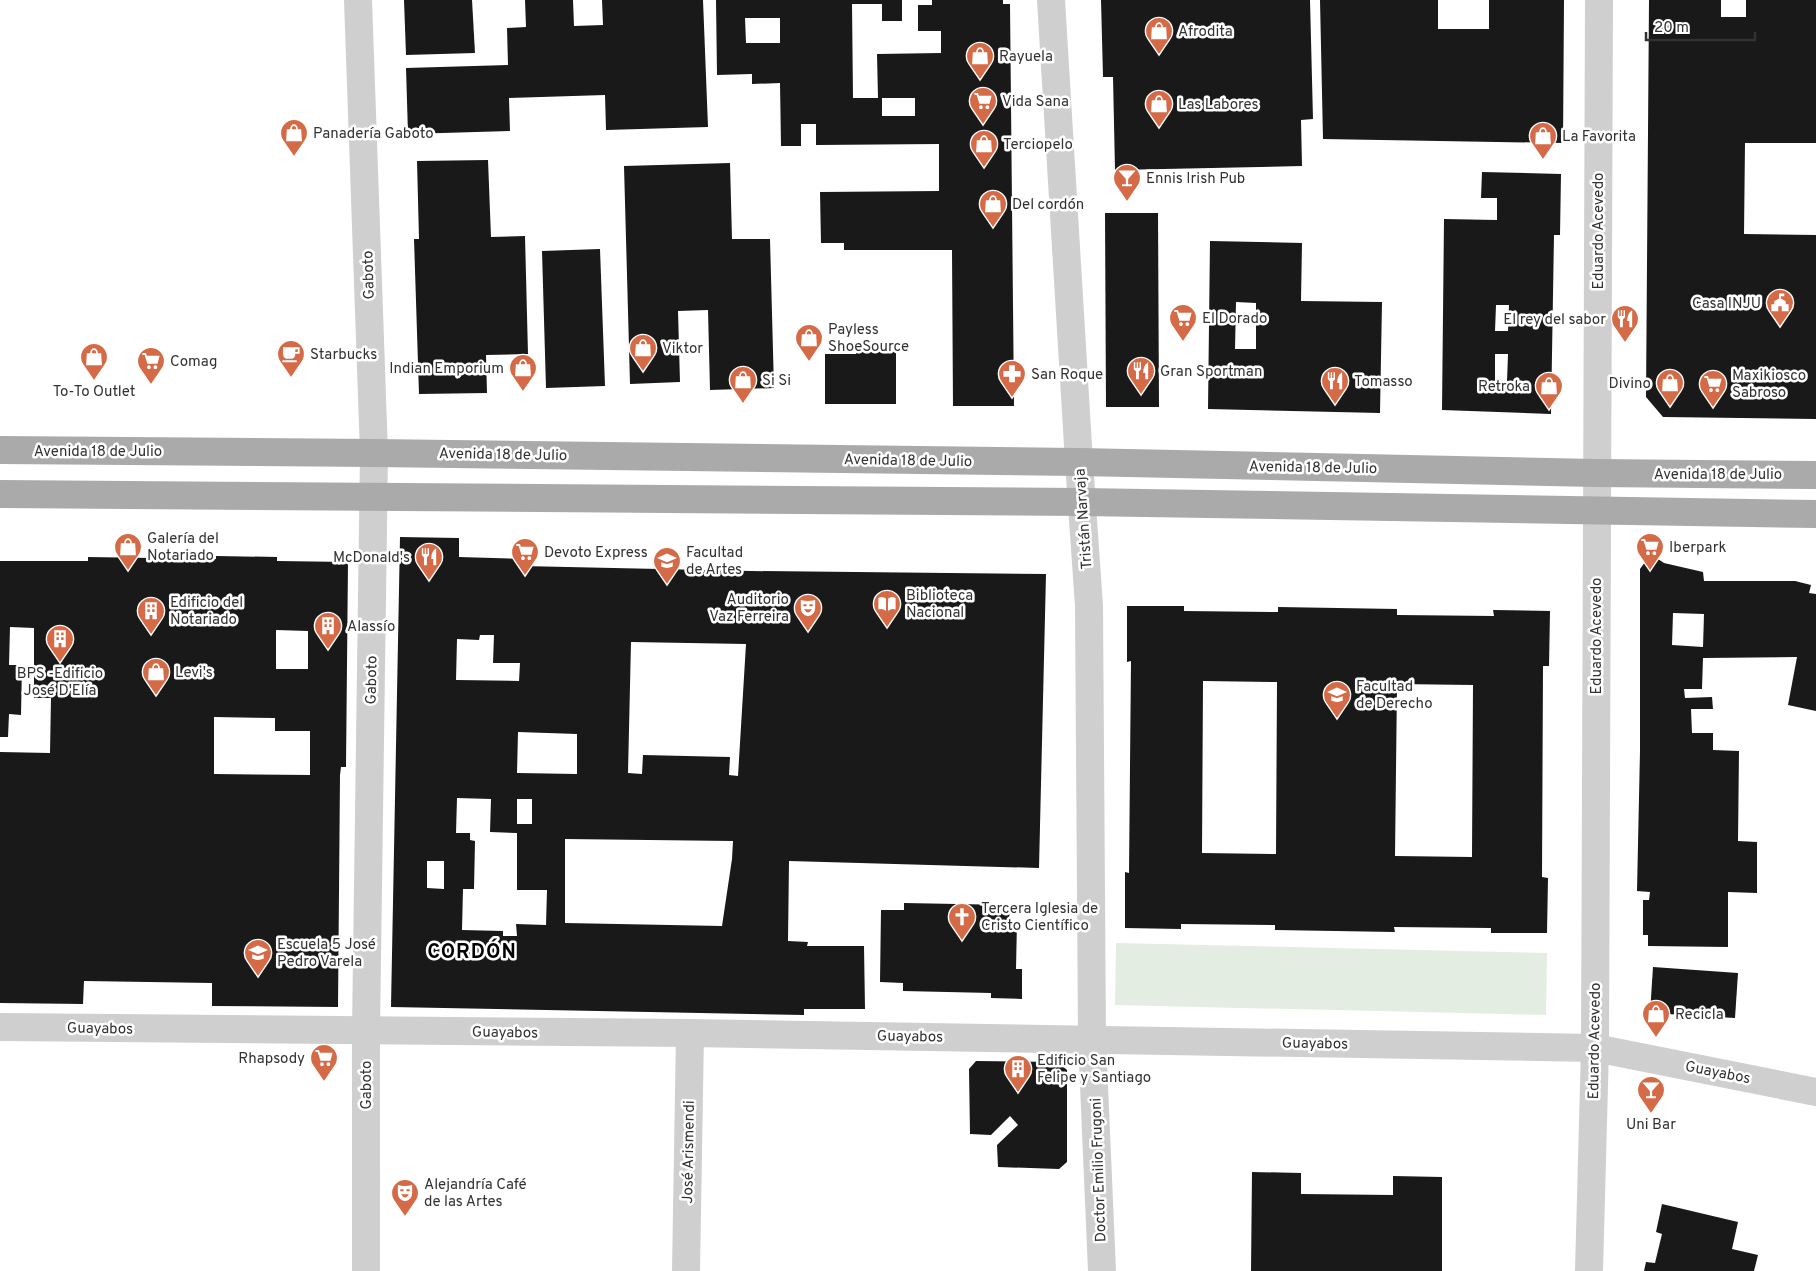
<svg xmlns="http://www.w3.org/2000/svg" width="1816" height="1271" viewBox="0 0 1816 1271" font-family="Overpass,sans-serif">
  <rect width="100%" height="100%" fill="#fff"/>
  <polygon fill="#e4ede1" points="1116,943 1547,953 1546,1015 1115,1005"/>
  <g fill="#191919" fill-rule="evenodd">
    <polygon points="404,0 472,0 475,53 406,55"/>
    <polygon points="525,0 573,0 574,26 603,25 602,0 703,0 708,127 606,130 605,95 509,98 510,131 408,134 406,68 508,65 507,28 526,27"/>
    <path d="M716,0H902V21H882V4H852L853,98H878L877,54L941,53V31H918V5H932V0H1003V4H1010L1014,406H953L952,250H844V243H821L820,192L939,191V144L816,145V124H801V146H781L780,83L752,84V74L717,75ZM745,18H780V43H746ZM882,98H915V116H882Z"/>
    <polygon points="1101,0 1310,0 1313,119 1301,120 1302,166 1115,170 1113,77 1103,77"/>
    <polygon points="1320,0 1438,0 1438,29 1489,29 1489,0 1564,0 1563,143 1323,139"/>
    <polygon points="1649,0 1721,0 1721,17 1746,17 1746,0 1816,0 1816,143 1745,143 1744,234 1816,235 1816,419 1663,417 1646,397"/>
    <polygon points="488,160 491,237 525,236 528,354 486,355 487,393 419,394 414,239 419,239 417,161"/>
    <polygon points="730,163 732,239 770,239 774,388 710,390 708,310 678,311 680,382 630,384 624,166"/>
    <path d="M1482,172L1561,174L1560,235H1554L1551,414L1442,410L1444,219L1497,220V198H1481ZM1496,305H1509L1508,331H1495ZM1495,354H1508L1507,382H1495Z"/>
    <polygon points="1105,213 1158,213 1159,407 1106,407"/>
    <path d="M1210,241L1302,243L1301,301L1382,302L1380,413L1208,409ZM1236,302L1256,303V349H1235Z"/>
    <polygon points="600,249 605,386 546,388 542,251"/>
    <polygon points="856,347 896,347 896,404 825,404 825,354 856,354"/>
    <path d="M400,537L459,538V557L522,559V566L751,571L1046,574L1039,868L789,861L788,941L808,942L807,946H864L865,1009H804V1015L391,1007ZM480,635H494L493,663H520L519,681L456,680L457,639L479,640ZM631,642L746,644L738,776L729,775L730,757L643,755L642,774L628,773ZM518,732L577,734V774L517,773ZM457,798L491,799L490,832L517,833V890H547L546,925L516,924L517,936H503V931L462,930L463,889H474L475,841L470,840V833H456ZM517,799H532V824H517ZM565,839L733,841L732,859L722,926L565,923ZM427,861H444V889L427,888Z"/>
    <path d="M216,556L277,557V561L348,562L346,767H341L340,775L338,1007L212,1006V983L84,981L83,1004L0,1003V752L50,753L51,698H34V628L10,627L9,665H22L21,715L9,714L8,737H0V561H88V557L216,559ZM276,630L308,631V669H276ZM214,717L275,718V731H310V775L214,774Z"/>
    <path d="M1658,559L1664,563L1703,572L1704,581H1795L1811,585L1809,593L1816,594V711L1788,705L1797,657L1703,658L1702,689H1684L1685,698L1712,697L1713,709H1691L1692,733H1713V750L1739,751L1738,841L1757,842V893L1728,892V947L1648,946V935H1643V900H1649L1650,892L1637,891L1640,751V569L1645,562ZM1673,613L1704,614L1703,647L1672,645Z"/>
    <path d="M1127,606H1184V611L1278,612V607L1397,609V615L1494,616L1493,610L1550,611L1549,666H1543L1542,877L1548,878L1547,933H1491V928L1394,927L1395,932L1275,930V925L1181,924V929L1125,928V872L1129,873L1131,661L1127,662ZM1203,681L1277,682L1276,854L1202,853ZM1397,684L1473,685L1472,857L1395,856Z"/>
    <polygon points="904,903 1010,905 1009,921 1017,921 1016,969 1022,969 1022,999 991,998 991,993 903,991 903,983 880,982 881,910 904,910"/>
    <polygon points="1653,967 1738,973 1735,1018 1650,1013"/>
    <polygon points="976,1061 1058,1062 1067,1070 1067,1162 1059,1169 998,1167 997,1145 1018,1125 1010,1116 991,1135 970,1134 969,1069"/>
    <polygon points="1252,1172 1301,1173 1301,1194 1393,1195 1393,1176 1442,1177 1442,1271 1251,1271"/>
    <polygon points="1662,1204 1738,1222 1732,1249 1758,1255 1754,1271 1644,1271 1646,1262 1655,1263 1662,1234 1656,1232"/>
  </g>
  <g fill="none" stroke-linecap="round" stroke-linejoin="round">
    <g stroke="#cfcfcf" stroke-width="28">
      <polyline points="358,0 374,453 366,1030 366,1271"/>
      <polyline points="1051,0 1079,462 1089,606 1092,1039 1102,1271"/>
      <polyline points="0,1027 690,1033 1595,1048 1816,1092"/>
      <polyline points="686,1271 690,1033"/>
      <polyline points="1589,1271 1595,1048 1599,0"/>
    </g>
    <g stroke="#aaa" stroke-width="28">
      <polyline points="0,450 374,453 1079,462 1596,473 1816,475"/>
      <polyline points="0,494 1081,502 1816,514"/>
    </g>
  </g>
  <defs>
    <symbol id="shop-pin" viewBox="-11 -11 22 30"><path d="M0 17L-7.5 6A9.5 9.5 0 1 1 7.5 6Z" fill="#d56a47" stroke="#fff"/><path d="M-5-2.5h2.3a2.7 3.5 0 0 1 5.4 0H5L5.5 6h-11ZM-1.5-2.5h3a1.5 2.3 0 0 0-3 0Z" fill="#fff"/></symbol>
    <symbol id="supermarket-pin" viewBox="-11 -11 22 30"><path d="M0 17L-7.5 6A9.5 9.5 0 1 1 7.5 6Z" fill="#d56a47" stroke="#fff"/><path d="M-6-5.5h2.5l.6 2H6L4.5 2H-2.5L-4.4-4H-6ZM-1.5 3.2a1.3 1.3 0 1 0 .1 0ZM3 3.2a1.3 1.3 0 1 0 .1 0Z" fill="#fff"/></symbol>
    <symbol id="bar-pin" viewBox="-11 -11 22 30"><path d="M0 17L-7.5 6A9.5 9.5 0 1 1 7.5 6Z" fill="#d56a47" stroke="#fff"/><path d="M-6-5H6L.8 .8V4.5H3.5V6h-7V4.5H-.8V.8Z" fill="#fff"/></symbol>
    <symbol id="civic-pin" viewBox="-11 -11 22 30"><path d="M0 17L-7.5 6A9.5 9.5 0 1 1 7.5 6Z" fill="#d56a47" stroke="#fff"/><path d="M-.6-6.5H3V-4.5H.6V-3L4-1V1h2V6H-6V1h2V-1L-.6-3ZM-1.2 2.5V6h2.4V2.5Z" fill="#fff"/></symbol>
    <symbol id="restaurant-pin" viewBox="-11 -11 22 30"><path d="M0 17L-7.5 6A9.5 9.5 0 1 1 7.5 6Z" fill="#d56a47" stroke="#fff"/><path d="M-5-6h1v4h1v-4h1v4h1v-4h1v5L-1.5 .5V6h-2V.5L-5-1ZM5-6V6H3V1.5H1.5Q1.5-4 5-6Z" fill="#fff"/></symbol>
    <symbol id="cafe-pin" viewBox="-11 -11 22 30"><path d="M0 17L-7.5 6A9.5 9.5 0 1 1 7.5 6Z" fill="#d56a47" stroke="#fff"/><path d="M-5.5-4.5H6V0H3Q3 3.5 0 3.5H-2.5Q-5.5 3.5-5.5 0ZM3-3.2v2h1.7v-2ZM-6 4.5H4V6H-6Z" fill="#fff"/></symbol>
    <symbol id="pharmacy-pin" viewBox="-11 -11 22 30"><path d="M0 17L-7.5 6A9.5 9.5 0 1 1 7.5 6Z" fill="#d56a47" stroke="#fff"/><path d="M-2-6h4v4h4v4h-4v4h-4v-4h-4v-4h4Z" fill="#fff"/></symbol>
    <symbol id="university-pin" viewBox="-11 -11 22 30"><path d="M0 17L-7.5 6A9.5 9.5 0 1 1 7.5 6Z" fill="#d56a47" stroke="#fff"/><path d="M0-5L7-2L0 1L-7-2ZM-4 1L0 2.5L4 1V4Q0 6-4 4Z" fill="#fff"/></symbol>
    <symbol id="library-pin" viewBox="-11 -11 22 30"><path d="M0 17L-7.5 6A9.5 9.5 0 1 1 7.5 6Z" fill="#d56a47" stroke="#fff"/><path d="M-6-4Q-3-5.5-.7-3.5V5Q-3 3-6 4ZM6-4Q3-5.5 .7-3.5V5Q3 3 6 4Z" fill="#fff"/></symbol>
    <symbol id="theatre-pin" viewBox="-11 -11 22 30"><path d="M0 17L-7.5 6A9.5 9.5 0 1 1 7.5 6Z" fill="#d56a47" stroke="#fff"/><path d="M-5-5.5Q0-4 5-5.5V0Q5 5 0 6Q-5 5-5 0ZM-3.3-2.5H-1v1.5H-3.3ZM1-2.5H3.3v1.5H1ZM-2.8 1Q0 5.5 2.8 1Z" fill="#fff"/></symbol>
    <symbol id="building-pin" viewBox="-11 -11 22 30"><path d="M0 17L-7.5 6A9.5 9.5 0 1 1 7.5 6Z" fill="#d56a47" stroke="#fff"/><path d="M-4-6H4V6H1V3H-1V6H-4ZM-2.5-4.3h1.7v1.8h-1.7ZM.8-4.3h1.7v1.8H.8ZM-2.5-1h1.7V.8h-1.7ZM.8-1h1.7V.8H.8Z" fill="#fff"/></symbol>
    <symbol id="church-pin" viewBox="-11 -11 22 30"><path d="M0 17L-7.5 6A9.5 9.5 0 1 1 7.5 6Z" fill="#d56a47" stroke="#fff"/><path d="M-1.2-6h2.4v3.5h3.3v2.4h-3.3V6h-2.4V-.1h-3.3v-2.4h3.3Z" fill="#fff"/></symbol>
    <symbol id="school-pin" viewBox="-11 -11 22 30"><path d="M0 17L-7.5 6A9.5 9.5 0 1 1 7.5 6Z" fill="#d56a47" stroke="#fff"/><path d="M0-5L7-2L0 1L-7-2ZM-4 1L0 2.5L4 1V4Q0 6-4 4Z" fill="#fff"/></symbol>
  </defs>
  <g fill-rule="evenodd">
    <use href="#shop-pin" x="1143" y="15" width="32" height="43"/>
    <use href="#shop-pin" x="964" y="40" width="32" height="43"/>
    <use href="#supermarket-pin" x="967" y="85" width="32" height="43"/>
    <use href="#shop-pin" x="1143" y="88" width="32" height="43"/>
    <use href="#shop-pin" x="278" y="117" width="32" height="43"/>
    <use href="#shop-pin" x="1527" y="120" width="32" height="43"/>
    <use href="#shop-pin" x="968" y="128" width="32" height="43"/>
    <use href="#bar-pin" x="1111" y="162" width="32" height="43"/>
    <use href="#shop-pin" x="977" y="188" width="32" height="43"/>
    <use href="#civic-pin" x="1764" y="287" width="32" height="43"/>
    <use href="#supermarket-pin" x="1167" y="302" width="32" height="43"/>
    <use href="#restaurant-pin" x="1609" y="303" width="32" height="43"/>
    <use href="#shop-pin" x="793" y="322" width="32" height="43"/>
    <use href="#shop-pin" x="627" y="332" width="32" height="43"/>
    <use href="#cafe-pin" x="275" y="338" width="32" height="43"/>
    <use href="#shop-pin" x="78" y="341" width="32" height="43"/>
    <use href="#supermarket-pin" x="135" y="345" width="32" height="43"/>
    <use href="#shop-pin" x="507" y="352" width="32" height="43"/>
    <use href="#restaurant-pin" x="1125" y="355" width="32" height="43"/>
    <use href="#pharmacy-pin" x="996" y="358" width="32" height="43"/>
    <use href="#shop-pin" x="727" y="364" width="32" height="43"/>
    <use href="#restaurant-pin" x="1319" y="365" width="32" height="43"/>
    <use href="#shop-pin" x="1654" y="367" width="32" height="43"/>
    <use href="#supermarket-pin" x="1697" y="368" width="32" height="43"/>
    <use href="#shop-pin" x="1533" y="370" width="32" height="43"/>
    <use href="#shop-pin" x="112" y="531" width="32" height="43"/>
    <use href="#supermarket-pin" x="1634" y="531" width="32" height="43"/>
    <use href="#supermarket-pin" x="509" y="536" width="32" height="43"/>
    <use href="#restaurant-pin" x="413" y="541" width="32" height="43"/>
    <use href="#university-pin" x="651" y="545" width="32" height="43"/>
    <use href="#library-pin" x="871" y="588" width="32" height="43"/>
    <use href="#theatre-pin" x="792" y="592" width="32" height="43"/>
    <use href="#building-pin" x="135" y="595" width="32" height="43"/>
    <use href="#building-pin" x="312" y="610" width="32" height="43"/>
    <use href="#building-pin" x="44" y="623" width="32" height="43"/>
    <use href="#shop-pin" x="140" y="656" width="32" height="43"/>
    <use href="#university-pin" x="1321" y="679" width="32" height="43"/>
    <use href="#church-pin" x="946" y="901" width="32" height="43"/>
    <use href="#school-pin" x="242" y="937" width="32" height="43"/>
    <use href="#shop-pin" x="1640" y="998" width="32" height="43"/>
    <use href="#supermarket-pin" x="308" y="1042" width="32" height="43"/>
    <use href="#building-pin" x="1002" y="1053" width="32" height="43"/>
    <use href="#bar-pin" x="1635" y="1074" width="32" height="43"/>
    <use href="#theatre-pin" x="389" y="1177" width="32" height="43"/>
  </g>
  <g text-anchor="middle" stroke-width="5" stroke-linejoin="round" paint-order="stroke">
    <g font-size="15" fill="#323232" stroke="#fff" text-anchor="start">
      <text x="1178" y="36">Afrodita</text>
      <text x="999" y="61">Rayuela</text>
      <text x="1002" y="106">Vida Sana</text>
      <text x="1178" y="109">Las Labores</text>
      <text x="313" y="138">Panadería Gaboto</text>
      <text x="1562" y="141">La Favorita</text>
      <text x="1003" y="149">Terciopelo</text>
      <text x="1146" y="183">Ennis Irish Pub</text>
      <text x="1012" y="209">Del cordón</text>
      <text x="1761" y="308" text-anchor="end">Casa INJU</text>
      <text x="1202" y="323">El Dorado</text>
      <text x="1606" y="324" text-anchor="end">El rey del sabor</text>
      <text x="828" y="334">Payless<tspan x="828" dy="17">ShoeSource</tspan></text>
      <text x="662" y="353">Viktor</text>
      <text x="310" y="359">Starbucks</text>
      <text x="170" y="366">Comag</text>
      <text x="504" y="373" text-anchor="end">Indian Emporium</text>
      <text x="1160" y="376">Gran Sportman</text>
      <text x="1031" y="379">San Roque</text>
      <text x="1732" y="380">Maxikiosco<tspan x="1732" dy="17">Sabroso</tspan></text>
      <text x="762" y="385">Si Si</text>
      <text x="1354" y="386">Tomasso</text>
      <text x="1651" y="388" text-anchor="end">Divino</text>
      <text x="1530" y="391" text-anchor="end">Retroka</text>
      <text x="94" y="396" text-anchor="middle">To-To Outlet</text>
      <text x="147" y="543">Galería del<tspan x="147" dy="17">Notariado</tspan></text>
      <text x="1669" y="552">Iberpark</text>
      <text x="544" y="557">Devoto Express</text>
      <text x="686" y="557">Facultad<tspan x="686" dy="17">de Artes</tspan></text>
      <text x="410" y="562" text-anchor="end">McDonald's</text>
      <text x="906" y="600">Biblioteca<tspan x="906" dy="17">Nacional</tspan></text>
      <text x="789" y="604" text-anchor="end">Auditorio<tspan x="789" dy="17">Vaz Ferreira</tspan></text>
      <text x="170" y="607">Edificio del<tspan x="170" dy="17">Notariado</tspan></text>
      <text x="347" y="631">Alassío</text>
      <text x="175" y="677">Levi's</text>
      <text x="60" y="678" text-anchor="middle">BPS -Edificio<tspan x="60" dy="17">José D'Elía</tspan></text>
      <text x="1356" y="691">Facultad<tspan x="1356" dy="17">de Derecho</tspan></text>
      <text x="981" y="913">Tercera Iglesia de<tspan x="981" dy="17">Cristo Científico</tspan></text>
      <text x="277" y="949">Escuela 5 José<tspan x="277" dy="17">Pedro Varela</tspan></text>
      <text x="1675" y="1019">Recicla</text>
      <text x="305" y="1063" text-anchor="end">Rhapsody</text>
      <text x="1037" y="1065">Edificio San<tspan x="1037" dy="17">Felipe y Santiago</tspan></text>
      <text x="1651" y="1129" text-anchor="middle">Uni Bar</text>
      <text x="424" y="1189">Alejandría Café<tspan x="424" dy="17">de las Artes</tspan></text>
    </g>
    <g font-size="15" fill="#323232" stroke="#fff">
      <text transform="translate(1598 231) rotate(-90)" y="5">Eduardo Acevedo</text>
      <text transform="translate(368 275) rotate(-92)" y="5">Gaboto</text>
      <text x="98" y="456">Avenida 18 de Julio</text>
      <text transform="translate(503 454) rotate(1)" y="5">Avenida 18 de Julio</text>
      <text transform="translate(908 460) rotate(1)" y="5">Avenida 18 de Julio</text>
      <text transform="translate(1313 467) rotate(1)" y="5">Avenida 18 de Julio</text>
      <text x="1718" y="479">Avenida 18 de Julio</text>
      <text transform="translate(1083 519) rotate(-94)" y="5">Tristán Narvaja</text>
      <text transform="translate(1596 636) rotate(-90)" y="5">Eduardo Acevedo</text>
      <text transform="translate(371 680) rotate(-89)" y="5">Gaboto</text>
      <text transform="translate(100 1028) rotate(1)" y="5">Guayabos</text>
      <text transform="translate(505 1032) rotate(1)" y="5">Guayabos</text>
      <text transform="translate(910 1036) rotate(1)" y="5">Guayabos</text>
      <text transform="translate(1594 1041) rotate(-89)" y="5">Eduardo Acevedo</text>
      <text transform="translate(1315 1043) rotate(1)" y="5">Guayabos</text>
      <text transform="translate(1718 1072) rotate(11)" y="5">Guayabos</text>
      <text transform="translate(366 1085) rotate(-90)" y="5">Gaboto</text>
      <text transform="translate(688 1152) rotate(-89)" y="5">José Arismendi</text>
      <text transform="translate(1098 1170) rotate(-92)" y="5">Doctor Emilio Frugoni</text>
    </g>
    <g font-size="20" font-weight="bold" letter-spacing="1" fill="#000" stroke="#fff">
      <text x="472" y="958">CORDÓN</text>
    </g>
  </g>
  <path d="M1646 32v8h109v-8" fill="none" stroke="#323232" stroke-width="2.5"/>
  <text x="1654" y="32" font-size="15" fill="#323232" stroke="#ffffff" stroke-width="4" paint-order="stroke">20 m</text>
</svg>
